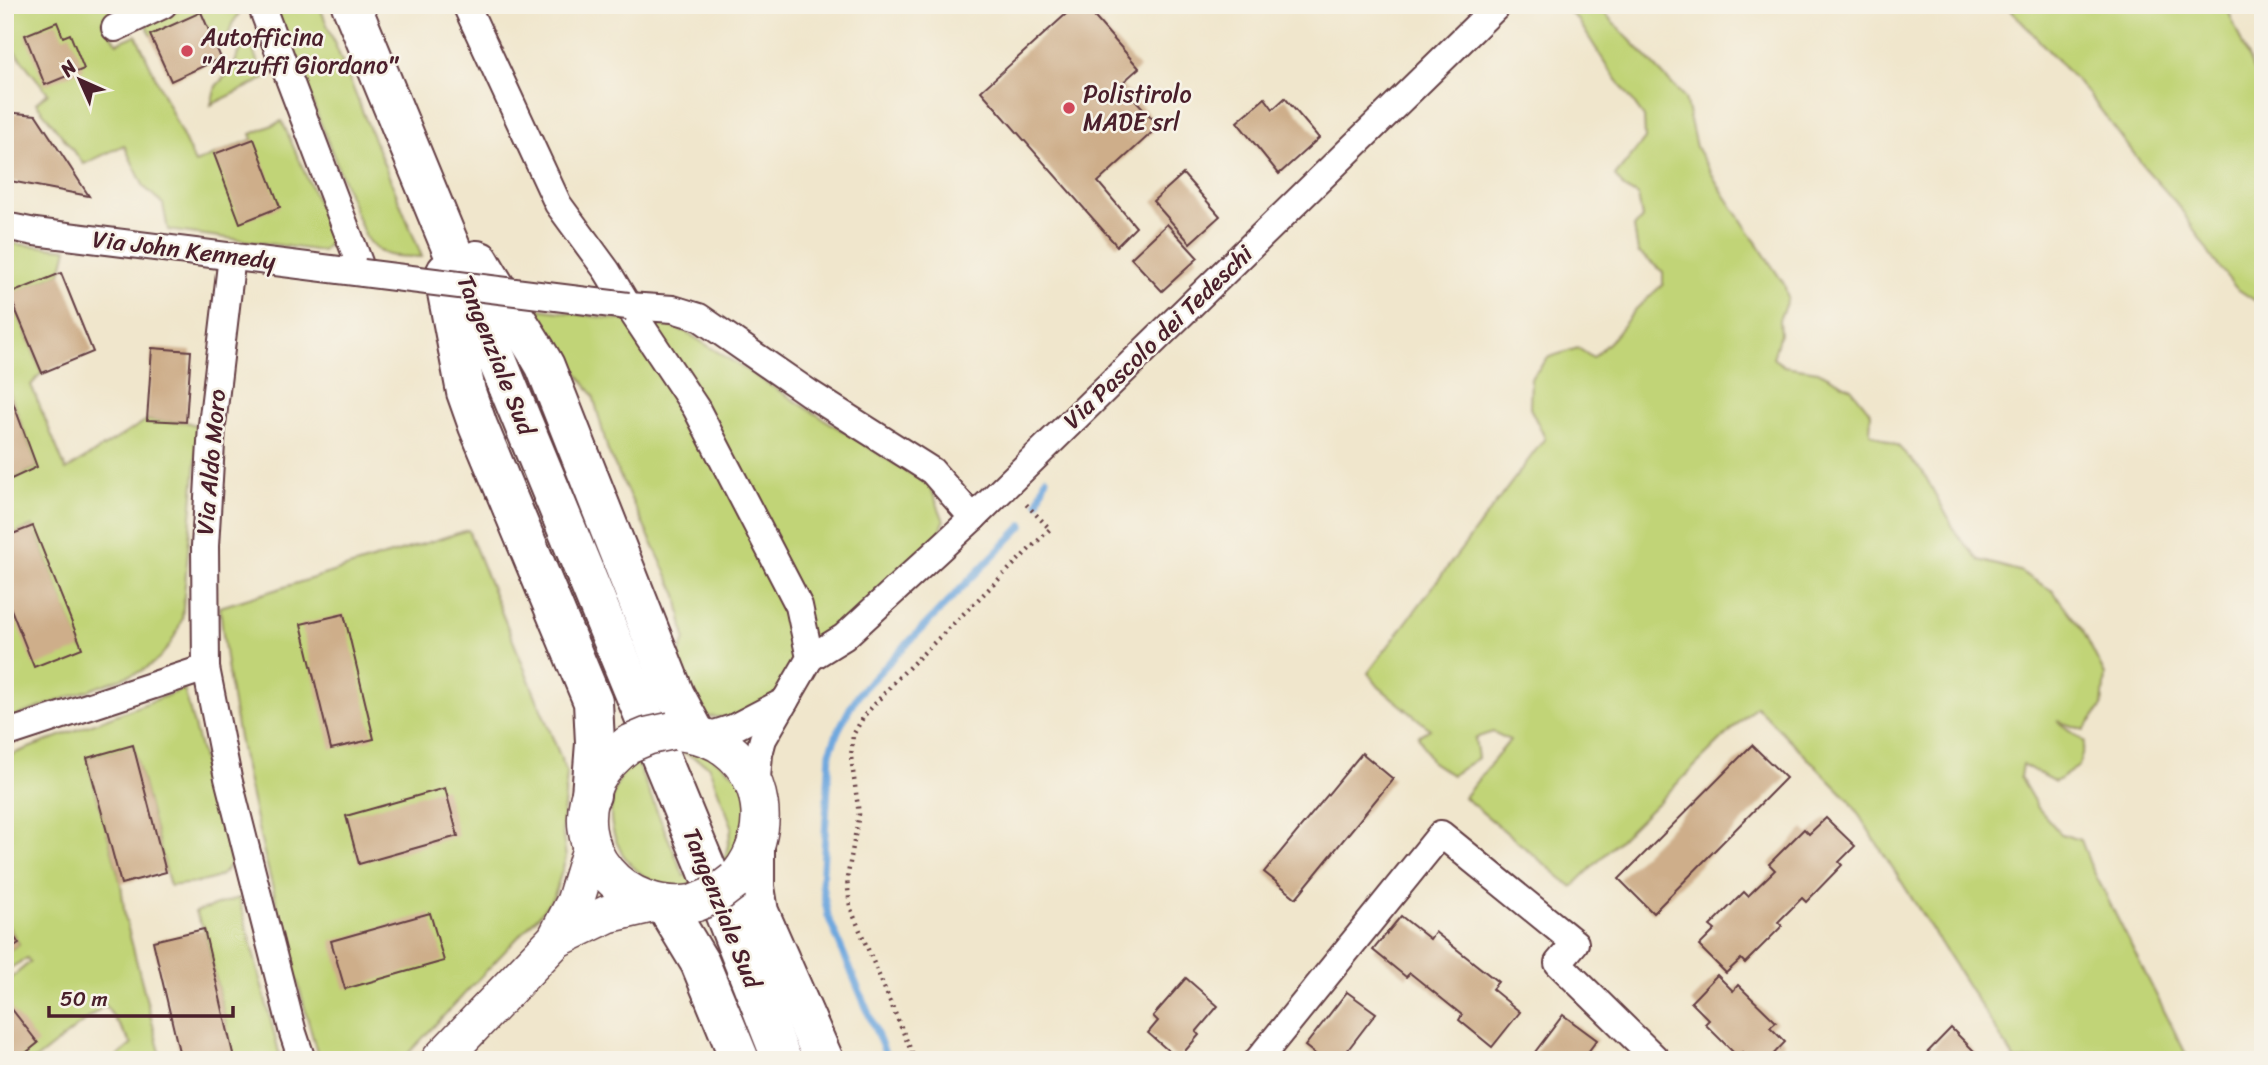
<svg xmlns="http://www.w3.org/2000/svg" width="2268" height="1065" viewBox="0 0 2268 1065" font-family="Sriracha,sans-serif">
  <rect width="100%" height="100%" fill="#f7f3e8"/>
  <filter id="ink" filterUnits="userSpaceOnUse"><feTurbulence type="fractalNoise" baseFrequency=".0143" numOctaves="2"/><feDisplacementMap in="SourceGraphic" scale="14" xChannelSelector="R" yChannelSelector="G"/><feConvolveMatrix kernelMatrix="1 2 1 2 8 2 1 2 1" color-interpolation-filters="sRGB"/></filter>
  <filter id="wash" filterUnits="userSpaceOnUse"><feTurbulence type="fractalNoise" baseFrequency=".00686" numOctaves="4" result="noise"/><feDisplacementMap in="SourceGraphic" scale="28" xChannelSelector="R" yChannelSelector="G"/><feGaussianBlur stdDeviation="1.57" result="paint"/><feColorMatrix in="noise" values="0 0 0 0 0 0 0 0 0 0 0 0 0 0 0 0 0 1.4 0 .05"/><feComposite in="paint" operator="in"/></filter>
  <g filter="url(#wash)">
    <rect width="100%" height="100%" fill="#f0e6cc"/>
    <g fill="#c1d477" stroke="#867a51" stroke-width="2" fill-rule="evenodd">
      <polygon points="5,5 139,5 102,22 117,43 136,35 195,163 253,139 251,134 282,121 334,239 322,251 168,230 163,204 144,187 124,145 84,164 36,103 48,93 12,48 5,52"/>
      <polygon points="191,5 235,5 239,14 232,24 227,40 214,43 150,35 147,23"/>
      <path d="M274,5H319L422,257C396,256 380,260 365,236Z"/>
      <polygon points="1561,5 1597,5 1685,98 1696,147 1720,188 1784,284 1788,298 1779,320 1780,334 1773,358 1784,366 1818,371 1851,388 1871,413 1870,433 1898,446 1923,472 1958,536 1979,560 2019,571 2053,591 2083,631 2105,675 2102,706 2084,730 2057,721 2085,742 2079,766 2055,782 2022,764 2020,777 2038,808 2061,834 2081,840 2090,864 2189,1060 2015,1060 1850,801 1756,706 1572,887 1464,797 1510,740 1493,732 1475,738 1478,758 1452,775 1432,762 1418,736 1430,729 1379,687 1368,673 1545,438 1530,408 1531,378 1549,357 1578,348 1593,358 1613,338 1636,309 1663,284 1663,272 1638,252 1634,227 1642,218 1638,196 1625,189 1615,176 1645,139 1644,117 1607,66 1578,20"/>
      <polygon points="2006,5 2226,5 2263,93 2263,306 2236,288 2212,258 2179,206 2145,168 2087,92"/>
      <polygon points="250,42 264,79 211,105 216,86 234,67 238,53"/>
      <path d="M5,243L67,249L61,273L10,295L42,373L31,385L66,470L147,420L186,422L199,426L182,619C174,642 162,661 139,672L5,720V594L81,648L33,526L5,537V482L37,467L5,380Z"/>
      <polygon points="530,308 668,326 686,332 930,486 944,521 939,536 760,710 735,718 701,716 674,669 685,639 677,595 608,451 593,395"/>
      <path d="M468,530L567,773L562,828L566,858L554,896L540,914L402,1060H319C278,911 235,761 220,607Z"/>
      <path d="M184,689L230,859C230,884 188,883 170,886L133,746L87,758L121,884L125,917L162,1060H113L132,1044L105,1005L35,1060H5V983L30,962L27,958L5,971V953L19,944L5,921V757Z"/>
      <path d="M692,742L750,786L741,858C729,866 703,886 690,887C620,894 583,805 636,759C646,751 678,746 692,742ZM679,750L708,765L732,826L725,858L684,876L638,766Z"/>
      <polygon points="239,898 281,1060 228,1060 234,1058 204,929 195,912"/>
    </g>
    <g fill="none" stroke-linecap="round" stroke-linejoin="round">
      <g stroke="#6fa8de" stroke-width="7">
        <polyline points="1038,502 1046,478"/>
        <polyline points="888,1060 828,916 822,885 830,752 838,731 850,708 860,692 1023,525"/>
      </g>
    </g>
    <g id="blocks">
      <g fill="#ceae8a">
        <polygon points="1076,5 1084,5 1139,68 1121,84 1159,126 1098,182 1136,227 1117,246 981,91"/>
        <polygon points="201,12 221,58 171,81 150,35"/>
        <polygon points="57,22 63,37 70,34 84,69 45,85 25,35"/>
        <polygon points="1265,98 1273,109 1285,98 1319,138 1279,174 1237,122"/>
        <polygon points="5,112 36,115 89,196 5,180"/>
        <polygon points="254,139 280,207 240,223 214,154"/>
        <polygon points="1183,174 1220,216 1190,243 1153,201"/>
        <polygon points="1167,224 1198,258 1162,291 1131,258"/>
        <polygon points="61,273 93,352 42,373 9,294"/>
        <polygon points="152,348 191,351 186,422 147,420"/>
        <polygon points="5,381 37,467 5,482"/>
        <polygon points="33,526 82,648 34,667 5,594 5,537"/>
        <polygon points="344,614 374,739 331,749 301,624"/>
        <polygon points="133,745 166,872 121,884 87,758"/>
        <polygon points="1752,745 1786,778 1653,913 1619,879"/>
        <polygon points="1362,753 1393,779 1296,898 1264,872"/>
        <polygon points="445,788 458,836 359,864 346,816"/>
        <polygon points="1826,818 1855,846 1839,862 1842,865 1806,902 1802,898 1778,922 1782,926 1745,963 1741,959 1726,973 1699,946 1715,930 1710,926 1744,892 1748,896 1775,870 1769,864 1804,829 1809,834"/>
        <polygon points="430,913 444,961 345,989 331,941"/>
        <polygon points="1401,916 1430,939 1435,932 1498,982 1492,989 1520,1012 1492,1047 1459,1020 1462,1015 1410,973 1406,977 1373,950"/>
        <polygon points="5,923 19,944 5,953"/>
        <polygon points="204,929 234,1058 228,1060 181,1060 153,941"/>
        <polygon points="1717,975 1733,991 1738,985 1776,1022 1770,1027 1785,1042 1768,1060 1750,1060 1742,1052 1737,1056 1705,1024 1709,1020 1691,1002"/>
        <polygon points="1186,978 1218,1006 1196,1032 1199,1035 1178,1059 1148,1033 1158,1021 1153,1016"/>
        <polygon points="1347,992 1376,1013 1340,1060 1323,1060 1305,1046"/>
        <polygon points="11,1008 38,1043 17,1060 9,1060 5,1055 5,1013"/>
        <polygon points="1563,1015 1597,1040 1582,1060 1529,1060"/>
        <polygon points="1951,1028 1983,1060 1920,1060"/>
      </g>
    </g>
  </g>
  <g filter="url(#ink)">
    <use href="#blocks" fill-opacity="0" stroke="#633d43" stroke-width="2"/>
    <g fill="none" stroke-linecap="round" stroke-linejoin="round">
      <defs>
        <g id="street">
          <polyline points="466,5 558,204 607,271 628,306 696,408 799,606 810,658 763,739 759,754 756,790"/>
          <polyline points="115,28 163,5"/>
          <polyline points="5,226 35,232 363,273 261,5"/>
          <polyline points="232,256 212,425 208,497 205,546 206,668 228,778 293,1033 302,1060"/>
          <polyline points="628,306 673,309 699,317 809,393 932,471 973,518"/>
          <polyline points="810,658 844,637 973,518 1498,5"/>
          <polyline points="5,734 206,668"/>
          <polyline points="705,737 733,728 785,701"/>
          <polyline points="1258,1060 1441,834 1575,943 1558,963 1657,1060"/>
        </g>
        <g id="secondary">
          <path d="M671,731C688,732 703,735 718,743C766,771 773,834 739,875"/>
          <path d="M629,744C616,754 604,765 596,780C562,848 624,916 695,903"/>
          <polyline points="556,939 608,914 655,903"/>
          <polyline points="440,1060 556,939 575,902 592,846"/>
        </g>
        <g id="highway">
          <polyline points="351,5 706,867 782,1060"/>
          <path d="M477,260L480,261C500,297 525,330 545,366L675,695L696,734"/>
          <polyline points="446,272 444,277 466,392 478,426 593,702 595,743 591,795"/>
          <polyline points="755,849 755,887 759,912 824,1060"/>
          <polyline points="665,905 700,963 740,1060"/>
        </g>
      </defs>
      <use href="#street" stroke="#633d43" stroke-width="30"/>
      <use href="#secondary" stroke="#633d43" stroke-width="40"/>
      <use href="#highway" stroke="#633d43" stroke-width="42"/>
      <polyline stroke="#633d43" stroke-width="4.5" stroke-dasharray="2 5" stroke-linecap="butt" points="915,1060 850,907 847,879 859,814 851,757 853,735 864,716 897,679 1050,529 1023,501"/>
      <use href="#street" stroke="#fff" stroke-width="26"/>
      <use href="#secondary" stroke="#fff" stroke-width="37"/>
      <use href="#highway" stroke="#fff" stroke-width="38"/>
      <defs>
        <polyline id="street-bridge" points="363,273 628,306"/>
        <g id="secondary-bridge">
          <polyline points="629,744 648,736 671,731"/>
          <polyline points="695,903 717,894 734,881"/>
        </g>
      </defs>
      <use href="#street-bridge" stroke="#633d43" stroke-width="30" stroke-linecap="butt"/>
      <use href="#secondary-bridge" stroke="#633d43" stroke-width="40" stroke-linecap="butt"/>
      <use href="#street-bridge" stroke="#fff" stroke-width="26"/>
      <use href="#secondary-bridge" stroke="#fff" stroke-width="37"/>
    </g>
  </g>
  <g fill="#d1495b" stroke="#f7f3e8" stroke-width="2.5">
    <circle cx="187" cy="51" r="7"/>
    <circle cx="1069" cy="108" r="7"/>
  </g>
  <g text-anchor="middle" stroke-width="5" stroke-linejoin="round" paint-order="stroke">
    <g font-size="24" fill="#4a1f2b" stroke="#f7f3e8" text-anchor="start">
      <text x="201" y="45">Autofficina<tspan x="201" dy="28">"Arzuffi Giordano"</tspan></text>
      <text x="1083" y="102">Polistirolo<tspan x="1083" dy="28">MADE srl</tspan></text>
    </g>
    <g font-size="24" fill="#4a1f2b" stroke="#f7f3e8">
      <text transform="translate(184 250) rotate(7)" y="8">Via John Kennedy</text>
      <text transform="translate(1158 337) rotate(-44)" y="8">Via Pascolo dei Tedeschi</text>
      <text transform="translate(496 355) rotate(68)" y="8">Tangenziale Sud</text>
      <text transform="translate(211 462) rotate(-85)" y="8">Via Aldo Moro</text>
      <text transform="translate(722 908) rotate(68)" y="8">Tangenziale Sud</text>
    </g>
  </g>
  <rect width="2268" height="1065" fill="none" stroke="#f7f3e8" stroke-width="28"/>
  <g transform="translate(80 80) rotate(315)" stroke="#f7f3e8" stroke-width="5" paint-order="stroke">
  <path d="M0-5L12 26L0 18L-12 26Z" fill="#4a1f2b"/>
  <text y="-10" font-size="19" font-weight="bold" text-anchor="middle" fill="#4a1f2b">N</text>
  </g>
  <path d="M49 1006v10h184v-10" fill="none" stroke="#4a1f2b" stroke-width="3.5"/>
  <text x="60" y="1006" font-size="21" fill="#4a1f2b" stroke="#f7f3e8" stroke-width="5" paint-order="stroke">50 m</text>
</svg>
